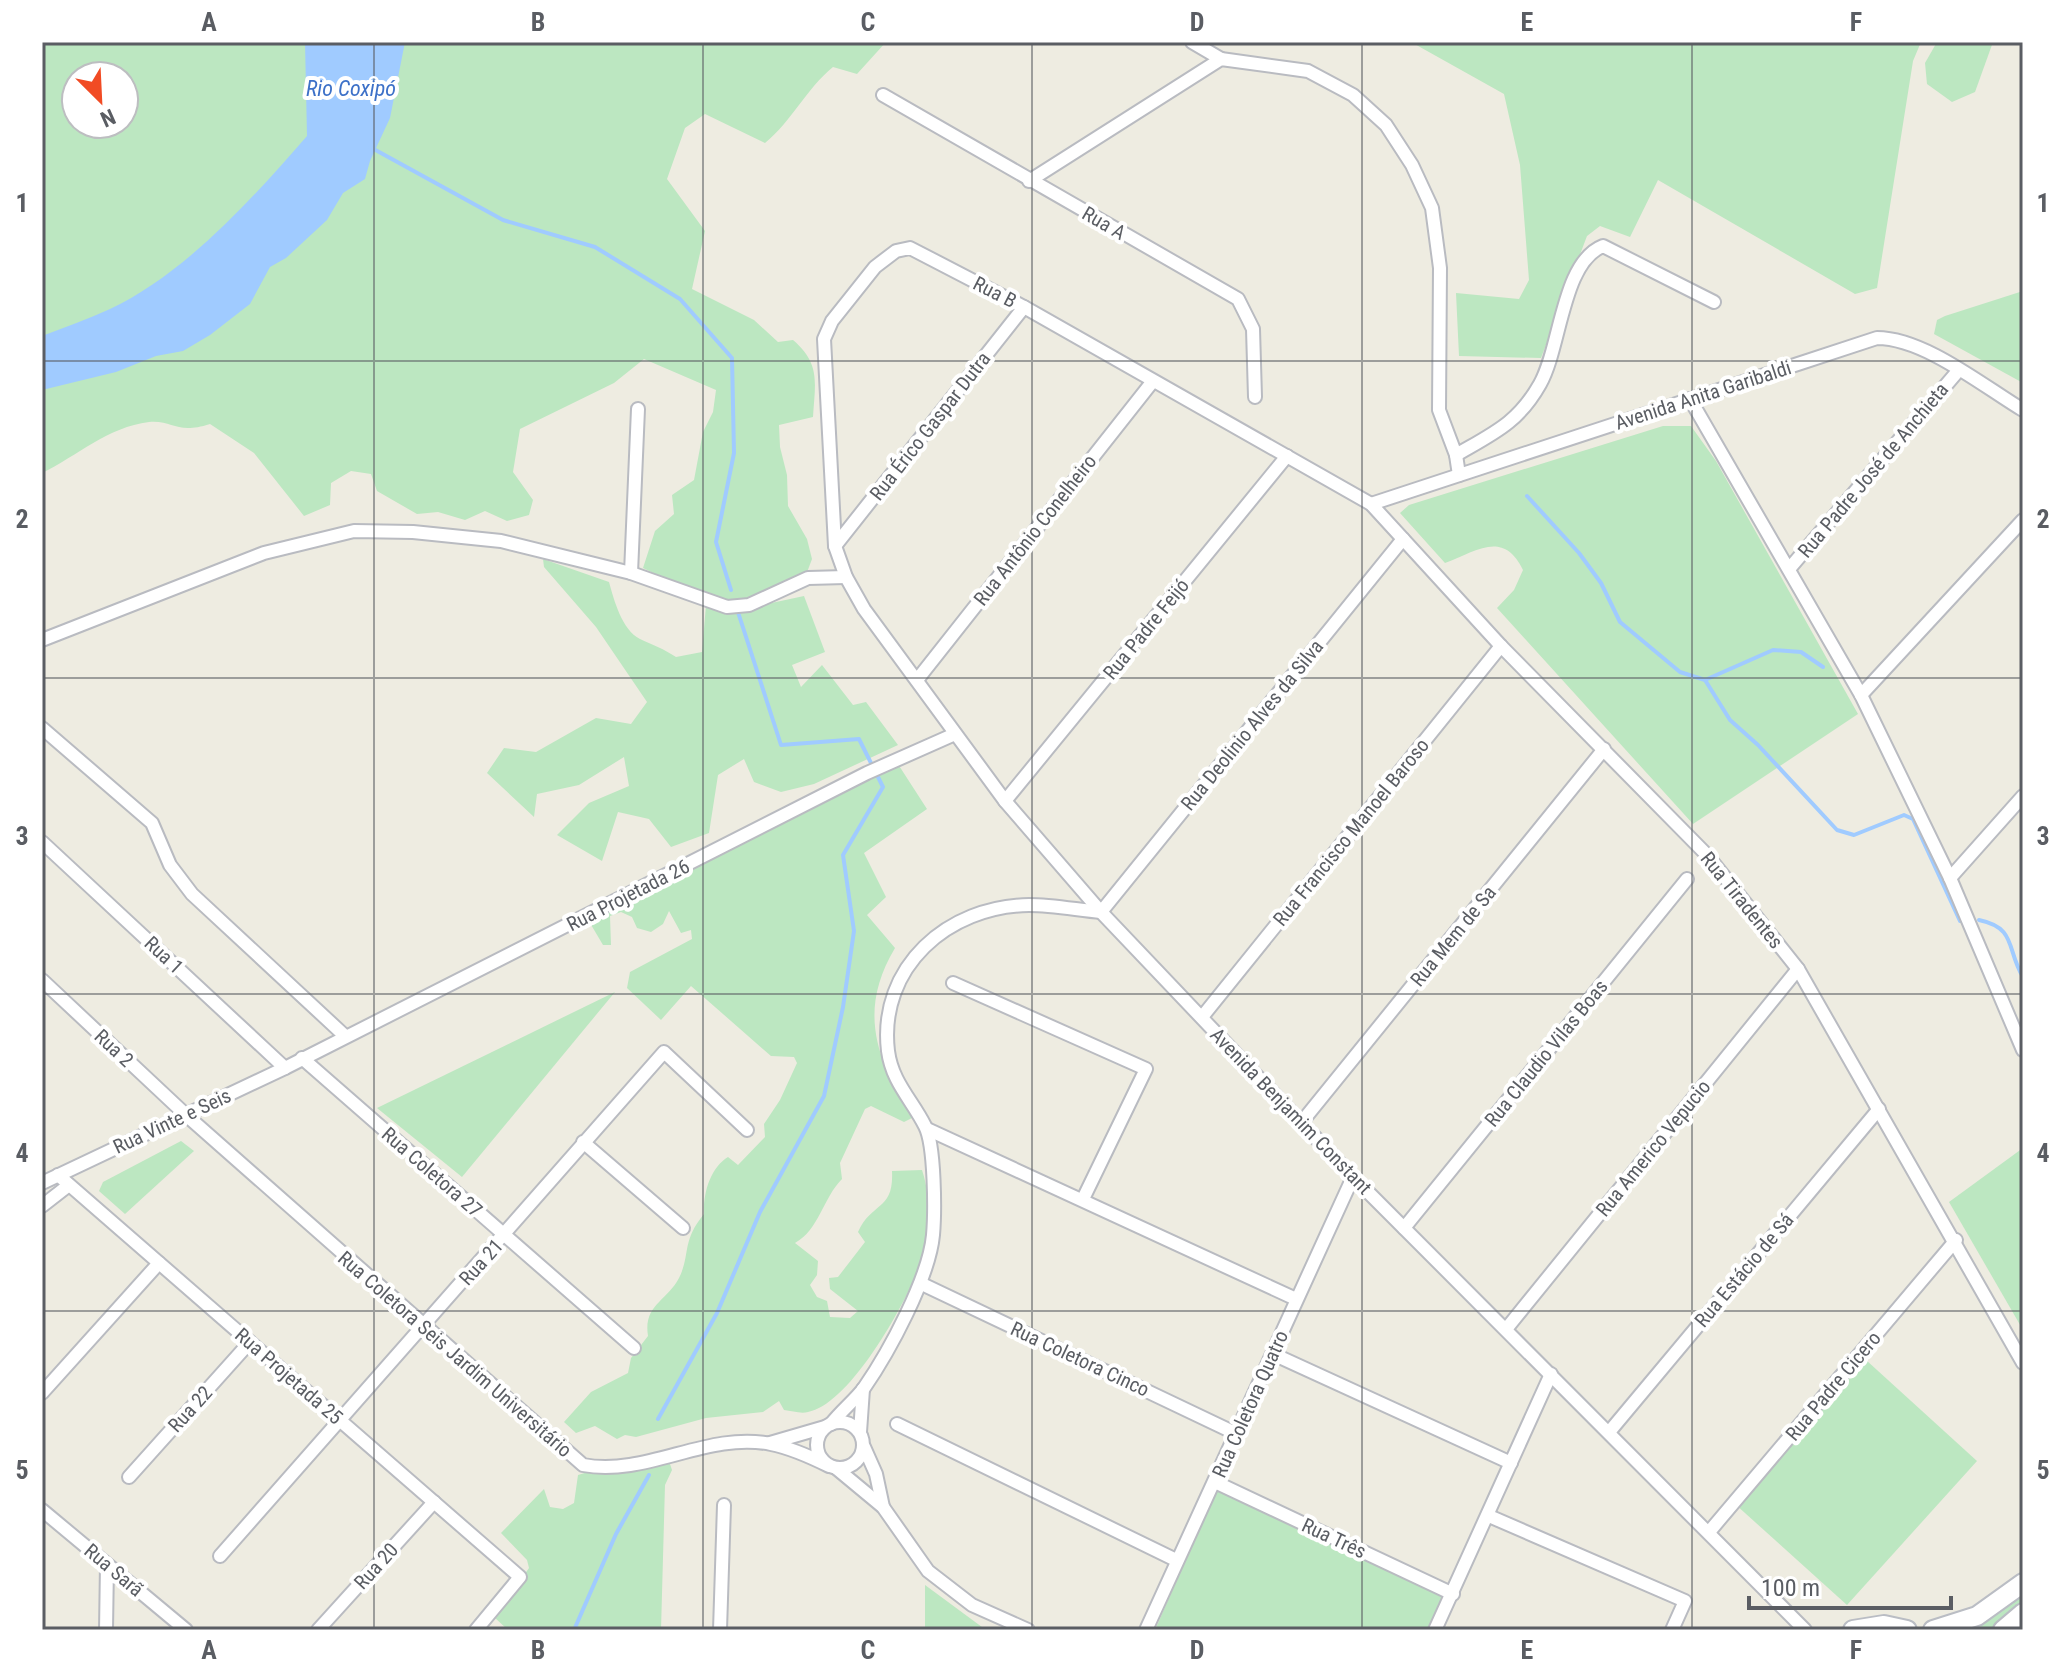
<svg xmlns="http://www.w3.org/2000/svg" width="2065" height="1672" viewBox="0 0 2065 1672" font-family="'Roboto Condensed',sans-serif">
  <rect width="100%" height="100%" fill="#eeece1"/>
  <g fill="#bce7c1" fill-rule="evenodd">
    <path d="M42,42H886L857,74L833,67C806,89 792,121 765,143L705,114L685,128L667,179L705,231L692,289L754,320L778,342L793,340C821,364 815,383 813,417L779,425L780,447L787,475L788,506L807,539L812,559L806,575L757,606L804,596L825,652L792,665L801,687L822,665L853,705L866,702L898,745L814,784L781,792L754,782L744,759L718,775L709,833L671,847L649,819L618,812L602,861L557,835L589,803L629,786L624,757L579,785L537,794L534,817L487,773L504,748L536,752L596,718L631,724L647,702L596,627L544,567L543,559L609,582C614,600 622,630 640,639C653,645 664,649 676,657L702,652L706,605L745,606L727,600L706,599L643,568L655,531L674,514L672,495L694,480L703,432L713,412L716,390L644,359L614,383L520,429L513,472L533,500L529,515L507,521L485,511L465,520L438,512L417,514L377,491L371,474L351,471L331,483L330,505L304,516L254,453L210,424C176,435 174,420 149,422C108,427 77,456 42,473ZM76,76H124V124H76Z"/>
    <polygon points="1411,42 1921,42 1913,61 1877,288 1855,294 1658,180 1630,237 1600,226 1587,236 1541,358 1459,356 1456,293 1519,299 1529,280 1520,165 1504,94"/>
    <polygon points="1937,42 1993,42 1975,92 1952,102 1927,84 1925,63"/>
    <polygon points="2023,291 2023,383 1934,334 1937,320 1945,316"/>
    <path d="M1663,426H1691L1716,461L1858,714L1693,824L1497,608L1514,590L1523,570C1503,529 1476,552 1445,563L1400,513L1409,505Z"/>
    <path d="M896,761L927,809L864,853L886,897L867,915L895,948C857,1012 877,1059 912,1118L904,1122L871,1106L865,1109L840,1163L842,1179C823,1198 819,1230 795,1243L818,1261L817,1275L810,1285L817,1297L827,1301L830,1317L850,1318L858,1311L830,1289L829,1278L838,1277L865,1242L858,1232C872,1201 894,1211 892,1171L922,1170C930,1194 931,1226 925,1250C914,1291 852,1404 808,1412C801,1414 792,1411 784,1410L779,1401L763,1412L706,1418L636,1437L625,1435L617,1439L595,1426L576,1433L564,1422L591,1392L628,1373L631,1358L648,1336C643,1305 667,1301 679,1278C691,1254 681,1242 704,1214C703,1194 710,1168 728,1157L738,1165L765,1137L764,1124L780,1100L797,1063L794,1057L771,1056L691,986L661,1020L627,988L630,972L692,939L691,930L681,933L669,911L663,924L651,932L637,928L632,917L621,912L610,916L611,945H603L590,923L591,915Z"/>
    <polygon points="615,992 462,1177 377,1108"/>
    <polygon points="181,1141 194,1151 125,1214 99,1191 103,1182"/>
    <polygon points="2023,1148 2023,1330 1949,1202"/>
    <polygon points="1866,1360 1977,1461 1847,1605 1735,1504"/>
    <polygon points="668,1458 672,1470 665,1485 661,1630 508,1630 494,1617 529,1568 527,1560 501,1533 544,1489 550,1507 563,1509 574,1503 578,1475 588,1472 629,1471"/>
    <polygon points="1216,1490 1444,1597 1428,1630 1155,1630"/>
    <polygon points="925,1585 986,1630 925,1630"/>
    <polygon points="2023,1589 2023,1605 1992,1630 1949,1630"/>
  </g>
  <path fill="#a0cbff" d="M305,42H405L390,118L370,161L365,179L343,193L327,220L286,258L270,267L250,304L210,335L183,351L156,356L116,372L42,390V336C65,327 88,319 110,309C185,274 254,197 307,136Z"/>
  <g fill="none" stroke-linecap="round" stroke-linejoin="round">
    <g stroke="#a0cbff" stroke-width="4">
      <polyline points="370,147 503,220 595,247 680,299 732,358 734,453 716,542 731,590"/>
      <polyline points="1527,496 1579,553 1601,583 1620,622 1680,672 1705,680 1730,720 1758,745 1837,830 1854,835 1904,815 1913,819 1960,921"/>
      <polyline points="1705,680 1773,650 1801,652 1823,667"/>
      <path d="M1979,920C2017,928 2006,949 2023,977"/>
      <polyline points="658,1419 717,1313 760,1212 824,1096 843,1007 854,931 843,855 883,787 859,739 781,745 737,609"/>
      <polyline points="574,1630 616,1534 649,1475"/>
    </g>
    <defs>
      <g id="street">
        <polyline points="1192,42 1221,59"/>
        <polyline points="883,95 1238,299 1253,329 1255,397"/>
        <polyline points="1029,181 1221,59 1308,71 1353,95 1386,125 1412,165 1432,208 1440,268 1439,410 1456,455 1459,475"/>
        <polyline points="1690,399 1861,695 1950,878 2023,1050"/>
        <path d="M1456,455C1494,433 1518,423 1540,384C1561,347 1562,262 1603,246L1714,302"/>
        <path d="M1371,504L1877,338C1924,338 1983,386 2023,410"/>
        <polyline points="835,546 1024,307"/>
        <polyline points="1789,569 1958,371"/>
        <polyline points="631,573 638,409"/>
        <polyline points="42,640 264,553 354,531 413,532 501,541 631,573 727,607 749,605 808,578 846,577"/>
        <polyline points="917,680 1153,381"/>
        <polyline points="1861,695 2023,520"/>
        <polyline points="42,728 152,823 170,865 192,894 345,1036"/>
        <polyline points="1005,801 1287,456"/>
        <polyline points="42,842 285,1068"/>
        <polyline points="1950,878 2023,796"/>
        <polyline points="1101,912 1403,539"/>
        <path d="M42,980L186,1115L583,1465C647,1477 707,1431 771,1444C791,1448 811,1457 829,1466"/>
        <polyline points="953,983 1146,1069 1083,1199"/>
        <polyline points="1202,1017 1501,646"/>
        <polyline points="302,1058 634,1348"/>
        <polyline points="1301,1123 1604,749"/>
        <polyline points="927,1129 1296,1299"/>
        <polyline points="583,1142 683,1228"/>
        <polyline points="58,1175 520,1577 476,1630"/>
        <polyline points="42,1183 285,1068 867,773 955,734"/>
        <polyline points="42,1206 69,1185"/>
        <polyline points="1404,1228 1687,879"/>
        <polyline points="922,1284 1237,1434"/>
        <polyline points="1507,1328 1798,969"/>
        <polyline points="1273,1354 1511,1463"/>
        <polyline points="42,1393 159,1263"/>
        <circle cx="840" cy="1445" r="23"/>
        <path d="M831,1424C841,1411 855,1400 864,1388C889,1352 929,1278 933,1235C935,1212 935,1145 925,1126C912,1100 892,1082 888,1051C878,967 948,906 1029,905C1053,905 1078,910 1101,912"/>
        <polyline points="897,1424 1176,1560"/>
        <polyline points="1610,1431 1879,1109"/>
        <polyline points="860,1432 863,1389"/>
        <polyline points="770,1443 825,1427"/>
        <polyline points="864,1447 876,1474 883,1507"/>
        <polyline points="836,1468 883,1507 928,1571 972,1605 1028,1630"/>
        <polyline points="129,1477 250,1342"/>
        <polyline points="1215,1482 1453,1594"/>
        <polyline points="42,1510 186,1630"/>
        <polyline points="1489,1516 1685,1601 1672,1630"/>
        <polyline points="1709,1532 1956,1240"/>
        <polyline points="220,1556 664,1052 747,1130"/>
        <polyline points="106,1630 107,1564"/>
        <polyline points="318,1630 434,1502"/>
        <polyline points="720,1630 724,1505"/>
        <polyline points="1146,1630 1353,1177"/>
        <polyline points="1435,1630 1551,1374"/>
        <polyline points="1805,1630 1353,1177 1101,912 1005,801 864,609 846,577 835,546 824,339 832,321 875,267 896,251 910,248 1024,307 1371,504 1501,646 1707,855 1798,969 2023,1363"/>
      </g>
      <g id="secondary">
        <polyline points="1853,1630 1884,1625 1907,1630"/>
        <polyline points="1933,1630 1977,1616 2023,1583"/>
        <polyline points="2003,1630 2023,1613"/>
      </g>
    </defs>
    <use href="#street" stroke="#b9bbc1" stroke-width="16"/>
    <use href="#secondary" stroke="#babdc4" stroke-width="22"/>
    <use href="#street" stroke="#fff" stroke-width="12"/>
    <use href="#secondary" stroke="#fff" stroke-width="18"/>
  </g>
  <path fill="none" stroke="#5a5d63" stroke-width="2" stroke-opacity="0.55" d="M374,42V1630M703,42V1630M1032,42V1630M1362,42V1630M1692,42V1630M42,361H2023M42,678H2023M42,994H2023M42,1311H2023"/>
  <g text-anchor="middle" stroke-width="8" stroke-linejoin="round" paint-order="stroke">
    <g font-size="20" fill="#5a5d63" stroke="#fff">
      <text transform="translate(1104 223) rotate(30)" y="7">Rua A</text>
      <text transform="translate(995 292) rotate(27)" y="7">Rua B</text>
      <text transform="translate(1703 395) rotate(-18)" y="7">Avenida Anita Garibaldi</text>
      <text transform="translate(930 426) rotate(-52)" y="7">Rua Érico Gaspar Dutra</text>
      <text transform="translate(1873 470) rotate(-50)" y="7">Rua Padre José de Anchieta</text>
      <text transform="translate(1035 530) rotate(-52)" y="7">Rua Antônio Conelheiro</text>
      <text transform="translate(1146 629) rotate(-51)" y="7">Rua Padre Feijó</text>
      <text transform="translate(1252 725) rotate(-51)" y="7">Rua Deolinio Alves da Silva</text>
      <text transform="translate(1351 832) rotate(-51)" y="7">Rua Francisco Manoel Baroso</text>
      <text transform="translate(628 895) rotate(-27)" y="7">Rua Projetada 26</text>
      <text transform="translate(1742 900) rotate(51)" y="7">Rua Tiradentes</text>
      <text transform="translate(1453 936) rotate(-51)" y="7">Rua Mem de Sa</text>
      <text transform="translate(164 955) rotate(43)" y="7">Rua 1</text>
      <text transform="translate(114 1048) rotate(43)" y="7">Rua 2</text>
      <text transform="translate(1546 1053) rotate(-51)" y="7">Rua Claudio Vilas Boas</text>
      <text transform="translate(1291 1111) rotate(46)" y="7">Avenida Benjamim Constant</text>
      <text transform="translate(172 1121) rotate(-25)" y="7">Rua Vinte e Seis</text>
      <text transform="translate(1653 1148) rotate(-51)" y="7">Rua Americo Vepucio</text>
      <text transform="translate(432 1172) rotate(41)" y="7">Rua Coletora 27</text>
      <text transform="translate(481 1262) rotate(-48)" y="7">Rua 21</text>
      <text transform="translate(1744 1270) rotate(-50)" y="7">Rua Estácio de Sá</text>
      <text transform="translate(455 1354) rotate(41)" y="7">Rua Coletora Seis Jardim Universitário</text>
      <text transform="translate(1080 1359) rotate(25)" y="7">Rua Coletora Cinco</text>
      <text transform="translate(289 1376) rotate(41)" y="7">Rua Projetada 25</text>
      <text transform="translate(1833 1386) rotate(-50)" y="7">Rua Padre Cicero</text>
      <text transform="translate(1250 1404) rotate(-66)" y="7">Rua Coletora Quatro</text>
      <text transform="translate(190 1409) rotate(-48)" y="7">Rua 22</text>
      <text transform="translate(1334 1538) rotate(25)" y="7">Rua Três</text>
      <text transform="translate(376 1566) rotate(-48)" y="7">Rua 20</text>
      <text transform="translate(114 1570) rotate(40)" y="7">Rua Sarã</text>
    </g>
    <g font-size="22" font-style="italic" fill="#3d71c8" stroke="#fff">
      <text x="351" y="96">Rio Coxipó</text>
    </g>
  </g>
  <rect width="2065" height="1672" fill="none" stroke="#ffffff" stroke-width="88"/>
  <g transform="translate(100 100) rotate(156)"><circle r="38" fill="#ffffff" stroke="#bdbec1" stroke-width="2"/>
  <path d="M0-6L14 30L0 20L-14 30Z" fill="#f14b24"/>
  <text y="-12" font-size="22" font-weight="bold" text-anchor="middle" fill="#5a5d63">N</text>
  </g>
  <path d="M1749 1596v12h202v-12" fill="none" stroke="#5a5d63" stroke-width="4"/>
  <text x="1761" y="1596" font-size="24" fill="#5a5d63" stroke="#ffffff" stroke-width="6" paint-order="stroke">100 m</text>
  <rect x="44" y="44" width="1977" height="1584" fill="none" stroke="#5a5d63" stroke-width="3"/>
  <g font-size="26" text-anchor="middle" font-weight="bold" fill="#5a5d63">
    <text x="209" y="31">A</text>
    <text x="538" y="31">B</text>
    <text x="868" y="31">C</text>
    <text x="1197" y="31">D</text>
    <text x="1527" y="31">E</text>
    <text x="1856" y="31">F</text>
    <text x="22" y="212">1</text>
    <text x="2043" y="212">1</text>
    <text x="22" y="528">2</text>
    <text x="2043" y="528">2</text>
    <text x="22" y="845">3</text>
    <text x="2043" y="845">3</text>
    <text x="22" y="1162">4</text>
    <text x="2043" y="1162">4</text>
    <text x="22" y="1479">5</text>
    <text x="2043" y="1479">5</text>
    <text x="209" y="1659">A</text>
    <text x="538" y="1659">B</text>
    <text x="868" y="1659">C</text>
    <text x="1197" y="1659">D</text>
    <text x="1527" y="1659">E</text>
    <text x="1856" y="1659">F</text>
  </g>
</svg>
